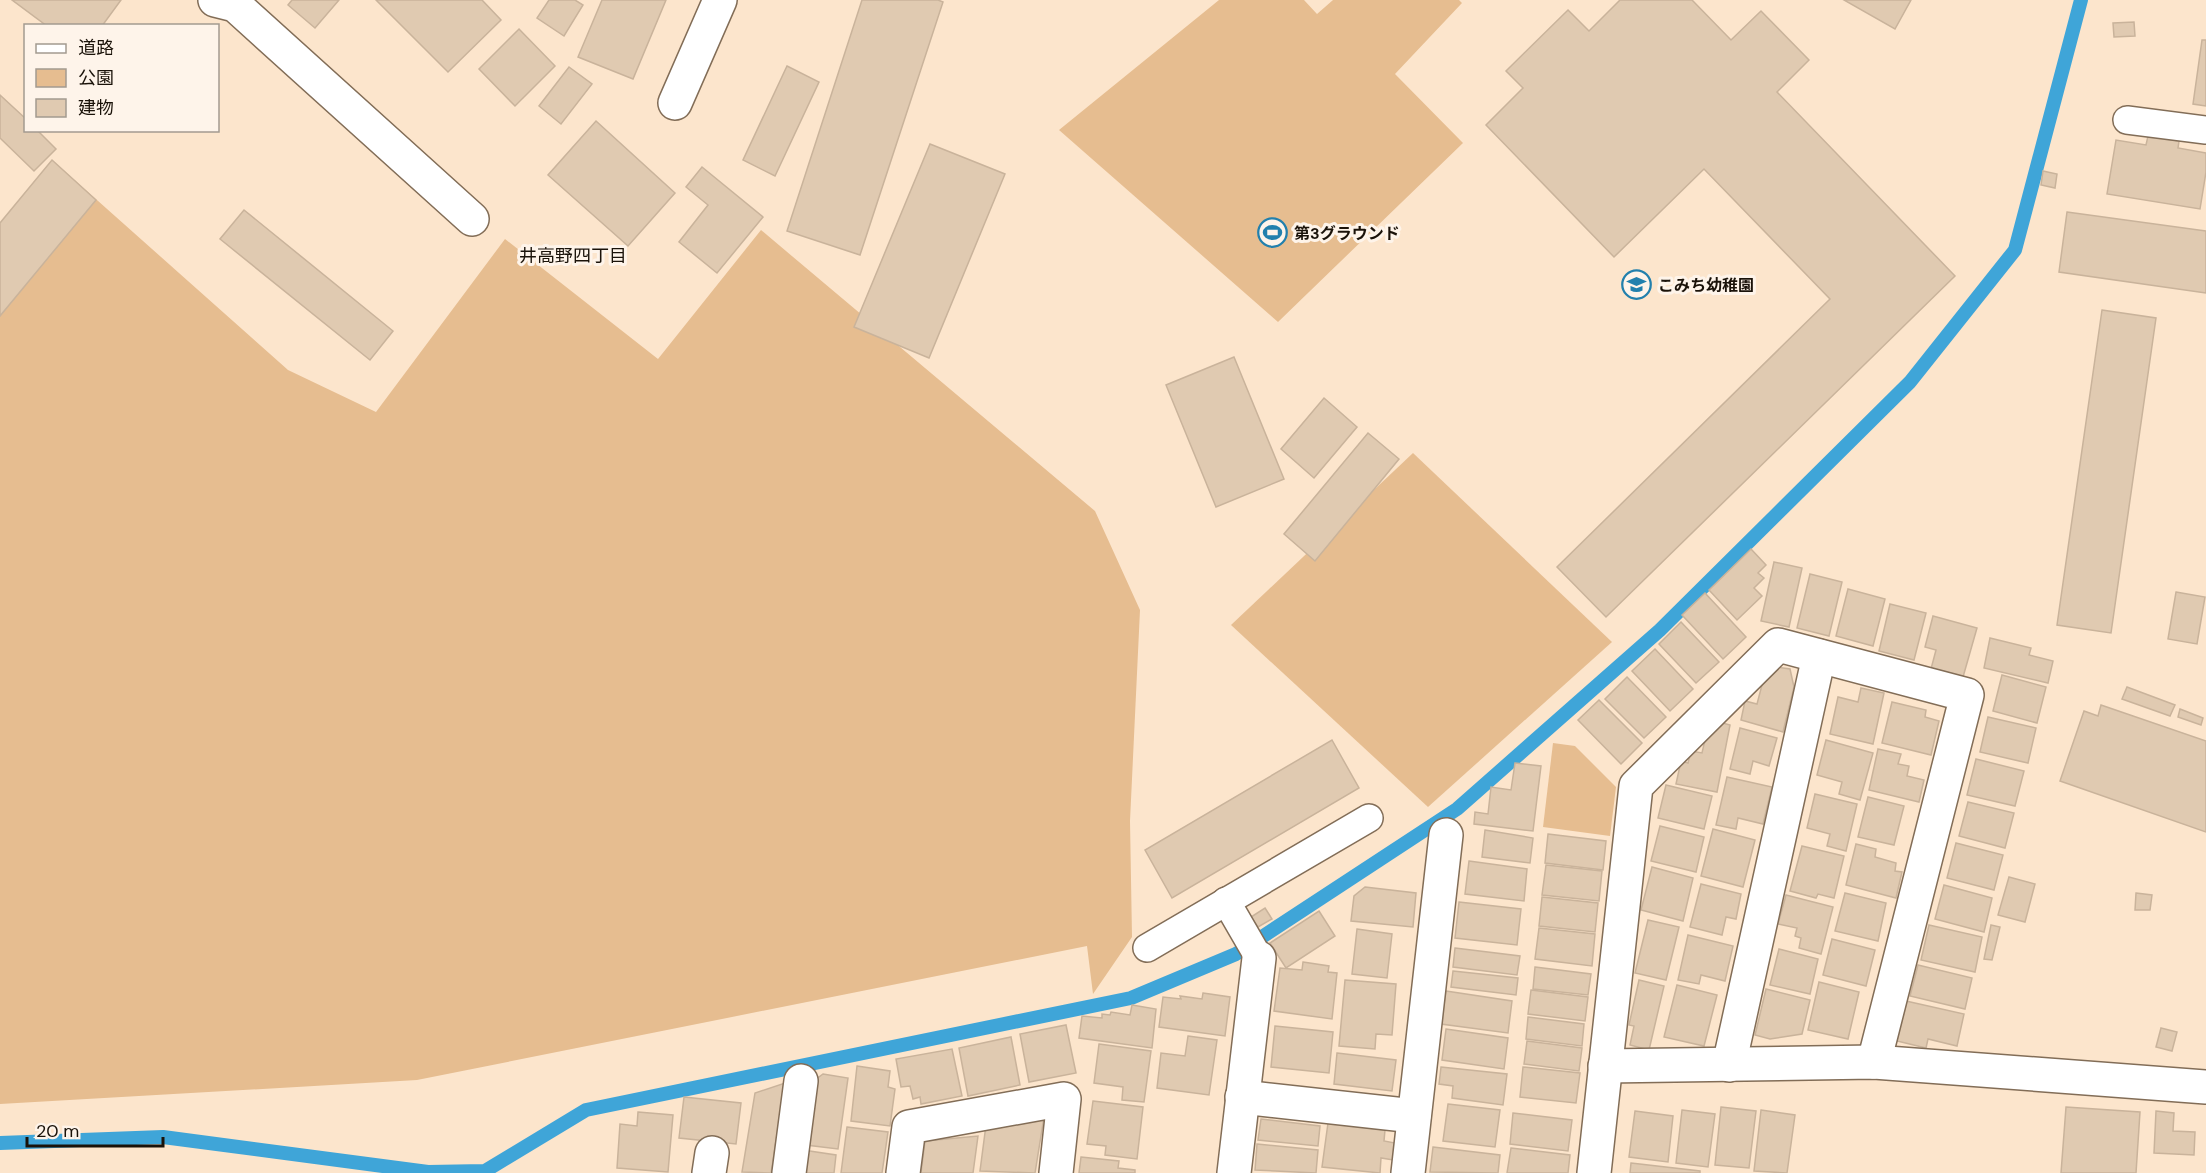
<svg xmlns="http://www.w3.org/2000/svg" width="2206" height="1173" viewBox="0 0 2206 1173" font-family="'DM Sans','Noto Sans JP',sans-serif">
  <rect width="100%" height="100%" fill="#fce5cc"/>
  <g fill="#e6bd90">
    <polygon points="1219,0 1304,0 1317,14 1333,0 1459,0 1462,3 1395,74 1463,143 1278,322 1059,130"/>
    <polygon points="52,160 288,370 376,412 505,239 658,359 761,230 1095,511 1140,610 1130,821 1132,937 1093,994 1087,946 417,1080 0,1104 0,223"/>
    <polygon points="1413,453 1612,642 1428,807 1231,625"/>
    <polygon points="1553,743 1575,746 1616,787 1610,836 1543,827"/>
  </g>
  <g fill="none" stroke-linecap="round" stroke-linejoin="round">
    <polyline stroke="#3fa5d8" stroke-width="14" points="0,1143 163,1137 428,1172 485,1171 586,1110 1131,998 1236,954 1457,809 1660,630 1910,382 2015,250 2081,0"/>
  </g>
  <g fill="#e0cab1" stroke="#c9b39b" stroke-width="1.5">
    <polygon points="12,0 121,0 102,26 47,26"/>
    <polygon points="292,0 339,0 315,28 288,5"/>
    <polygon points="376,0 482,0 501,20 448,72"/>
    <polygon points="549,0 575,0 583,5 564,36 537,18"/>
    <polygon points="602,0 666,0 633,79 578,57"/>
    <polygon points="862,0 938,0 943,2 860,255 787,231"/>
    <polygon points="1620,0 1692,0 1731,40 1761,11 1809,60 1777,92 1955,276 1606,617 1557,567 1830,299 1704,169 1614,257 1486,125 1523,88 1506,71 1568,10 1589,31"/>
    <polygon points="1844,0 1911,0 1895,29"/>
    <polygon points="2134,22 2135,36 2114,37 2113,23"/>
    <polygon points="519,29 555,66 515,106 479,69"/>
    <polygon points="2202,40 2206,40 2206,106 2193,104"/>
    <polygon points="787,66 819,82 775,176 743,160"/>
    <polygon points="569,67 592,84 561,124 539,106"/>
    <polygon points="0,95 26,119 26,130 37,130 56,149 34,171 0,138"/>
    <polygon points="596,121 675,193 628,246 548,175"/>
    <polygon points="2148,136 2179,141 2178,148 2206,153 2206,172 2200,209 2107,194 2116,140 2146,145"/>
    <polygon points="930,144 1005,174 929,358 854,327"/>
    <polygon points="52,160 96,200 0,316 0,223"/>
    <polygon points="702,167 763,217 717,273 679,242 708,205 686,187"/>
    <polygon points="2043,171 2057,174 2055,188 2041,185"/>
    <polygon points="244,210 393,331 370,360 220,239"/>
    <polygon points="2067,212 2206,231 2206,293 2059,272"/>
    <polygon points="2102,310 2156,318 2111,633 2057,625"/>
    <polygon points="1234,357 1284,479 1216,507 1166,385"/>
    <polygon points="1324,398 1357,427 1314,478 1281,449"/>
    <polygon points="1368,433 1399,459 1315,561 1284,534"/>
    <polygon points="1751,549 1766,565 1758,573 1764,578 1754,588 1762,596 1737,620 1709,590"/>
    <polygon points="1774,562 1802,568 1789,627 1761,621"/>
    <polygon points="1810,574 1842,582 1829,636 1797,628"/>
    <polygon points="1848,589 1885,599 1873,646 1836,636"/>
    <polygon points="2176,592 2205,597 2197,644 2168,639"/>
    <polygon points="1705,593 1746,637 1723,659 1682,615"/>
    <polygon points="1890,604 1926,613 1914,660 1879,651"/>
    <polygon points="1933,616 1977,628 1963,677 1931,669 1936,650 1925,647"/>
    <polygon points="1681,622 1719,662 1696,683 1659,644"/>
    <polygon points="1990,638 2031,648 2029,655 2053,661 2048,683 1984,668"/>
    <polygon points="1655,649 1693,689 1670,711 1632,671"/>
    <polygon points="1776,667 1790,669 1794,687 1783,732 1741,720 1745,701 1757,704 1763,681"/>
    <polygon points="2002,675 2046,687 2037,723 1993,711"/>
    <polygon points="1627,677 1666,717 1644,738 1605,699"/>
    <polygon points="2127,687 2175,705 2170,716 2122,699"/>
    <polygon points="1861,688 1884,693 1873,744 1830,734 1838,697 1858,702"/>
    <polygon points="1599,700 1642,743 1621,764 1578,720"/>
    <polygon points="1892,702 1926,710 1925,717 1939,721 1931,755 1882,743"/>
    <polygon points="2101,705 2206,741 2206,832 2060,781 2084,711 2098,716"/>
    <polygon points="2180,709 2203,718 2201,725 2178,717"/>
    <polygon points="1988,717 2036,728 2028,763 1980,752"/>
    <polygon points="1719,722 1730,725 1717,792 1676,784 1681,761 1688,763 1691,751 1702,753 1705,740"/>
    <polygon points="1740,728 1777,738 1769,766 1753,761 1750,774 1730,769"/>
    <polygon points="1332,740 1359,788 1172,898 1145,850"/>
    <polygon points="1826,740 1873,753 1860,800 1839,794 1842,782 1817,775"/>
    <polygon points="1878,749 1901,754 1898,764 1909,766 1907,776 1924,780 1919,802 1869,790"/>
    <polygon points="1976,759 2024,771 2015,806 1967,795"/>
    <polygon points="1515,763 1541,766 1533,831 1474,824 1475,812 1488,814 1491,787 1511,790"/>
    <polygon points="1727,777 1772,787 1763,824 1738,818 1736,829 1716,825"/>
    <polygon points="1666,785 1712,796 1704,829 1658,818"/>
    <polygon points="1815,794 1857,804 1846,851 1827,846 1830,834 1807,828"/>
    <polygon points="1868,797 1904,806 1894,845 1858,837"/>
    <polygon points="1968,802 2014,813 2005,848 1959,836"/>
    <polygon points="1660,826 1704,837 1696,872 1651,861"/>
    <polygon points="1713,829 1755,840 1743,887 1701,876"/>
    <polygon points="1485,830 1533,838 1530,863 1482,857"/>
    <polygon points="1548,834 1606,841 1603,870 1545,863"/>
    <polygon points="1956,843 2003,855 1994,890 1947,878"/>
    <polygon points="1856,844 1876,849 1875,857 1896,863 1895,871 1902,872 1896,898 1846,885"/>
    <polygon points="1802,846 1844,856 1834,898 1818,894 1816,898 1790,891"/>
    <polygon points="1469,861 1527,869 1524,901 1465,894"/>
    <polygon points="1546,865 1602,871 1599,901 1542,895"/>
    <polygon points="1652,867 1693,878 1683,921 1641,910"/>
    <polygon points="2009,877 2035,884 2025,922 1998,915"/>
    <polygon points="1701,884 1741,894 1736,919 1726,917 1722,935 1690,927"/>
    <polygon points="1944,885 1992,898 1984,932 1935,919"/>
    <polygon points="1365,887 1416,893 1413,927 1351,921 1354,896"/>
    <polygon points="1845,893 1886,903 1878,941 1835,931"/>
    <polygon points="2136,893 2152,895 2150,910 2135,910"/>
    <polygon points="1786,895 1833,907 1821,954 1799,948 1801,938 1795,936 1797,928 1778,924"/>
    <polygon points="1542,897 1598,903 1595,932 1539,926"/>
    <polygon points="1459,902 1521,909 1517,945 1455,938"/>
    <polygon points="1265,908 1272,919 1258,927 1251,917"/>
    <polygon points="1319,911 1335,936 1286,968 1270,943"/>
    <polygon points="1648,920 1679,927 1666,980 1635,973"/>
    <polygon points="1929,925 1982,937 1975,972 1921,960"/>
    <polygon points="1991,925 2000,927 1992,960 1984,959"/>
    <polygon points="1539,928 1595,934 1592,966 1535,959"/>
    <polygon points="1357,929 1392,934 1387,978 1352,974"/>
    <polygon points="1688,935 1733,946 1725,981 1701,975 1699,984 1678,980"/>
    <polygon points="1832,939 1875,950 1866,986 1823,975"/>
    <polygon points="1455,948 1520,956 1517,975 1453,967"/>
    <polygon points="1779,949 1818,959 1810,994 1770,985"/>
    <polygon points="1303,962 1329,966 1328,972 1337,973 1332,1019 1274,1011 1280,968 1302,970"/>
    <polygon points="1918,965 1972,978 1965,1009 1910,996"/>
    <polygon points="1535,967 1591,974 1588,995 1533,989"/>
    <polygon points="1453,971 1518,978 1516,995 1451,987"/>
    <polygon points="1345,980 1396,984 1392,1035 1376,1034 1375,1049 1339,1046"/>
    <polygon points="1639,980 1664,986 1649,1050 1630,1045 1634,1026 1629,1025"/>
    <polygon points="1819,982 1859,992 1848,1039 1808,1030"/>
    <polygon points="1677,985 1717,995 1704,1046 1664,1037"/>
    <polygon points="1766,989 1810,1000 1802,1034 1770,1039 1755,1035"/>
    <polygon points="1531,990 1588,997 1585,1021 1528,1014"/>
    <polygon points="1446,991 1512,1001 1508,1033 1441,1024"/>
    <polygon points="1203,993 1230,997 1225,1036 1159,1027 1163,997 1181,999 1180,996 1202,999"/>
    <polygon points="1906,1001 1964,1014 1957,1046 1928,1039 1926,1048 1897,1041"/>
    <polygon points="1132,1005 1156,1009 1152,1048 1079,1038 1082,1016 1102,1018 1102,1014 1110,1015 1111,1012 1130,1015"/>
    <polygon points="1528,1017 1584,1024 1582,1046 1526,1039"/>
    <polygon points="1066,1025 1076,1073 1029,1082 1020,1034"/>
    <polygon points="1275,1026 1333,1032 1329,1073 1271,1067"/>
    <polygon points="2161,1028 2177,1032 2172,1051 2156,1047"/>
    <polygon points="1446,1029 1508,1038 1504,1069 1442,1060"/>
    <polygon points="1188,1036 1217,1040 1209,1095 1157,1088 1161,1053 1185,1056"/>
    <polygon points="1011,1037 1020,1085 968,1096 959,1048"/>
    <polygon points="1527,1041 1582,1048 1579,1071 1524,1064"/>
    <polygon points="1099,1044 1151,1051 1144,1102 1122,1100 1123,1087 1094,1083"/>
    <polygon points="952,1049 962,1096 921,1104 920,1097 913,1099 910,1086 901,1087 896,1059"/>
    <polygon points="1337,1053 1396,1060 1392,1091 1334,1084"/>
    <polygon points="857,1066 890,1071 888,1087 895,1089 890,1126 851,1121"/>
    <polygon points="1441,1067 1507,1074 1503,1105 1452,1098 1453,1086 1439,1084"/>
    <polygon points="1523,1067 1580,1073 1576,1103 1520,1097"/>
    <polygon points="823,1074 848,1078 838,1149 806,1145 815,1080"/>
    <polygon points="785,1083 771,1173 742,1172 755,1093"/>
    <polygon points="684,1097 741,1103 736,1144 679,1138"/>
    <polygon points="1093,1101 1143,1107 1137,1159 1105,1155 1106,1146 1087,1144"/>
    <polygon points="1448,1104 1500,1110 1495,1147 1443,1141"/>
    <polygon points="1721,1107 1756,1111 1749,1168 1715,1165"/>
    <polygon points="2066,1107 2140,1112 2136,1173 2061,1173"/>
    <polygon points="1682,1110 1715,1114 1708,1167 1676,1163"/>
    <polygon points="1761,1110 1795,1115 1787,1173 1754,1171"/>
    <polygon points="1635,1111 1673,1116 1668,1162 1629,1157"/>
    <polygon points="2156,1111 2174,1113 2173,1131 2195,1132 2194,1155 2154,1153"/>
    <polygon points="638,1112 673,1115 668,1172 617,1168 620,1124 637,1126"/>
    <polygon points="1513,1113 1572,1120 1568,1151 1510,1144"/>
    <polygon points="1044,1117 1035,1173 980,1171 986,1125"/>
    <polygon points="1261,1119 1320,1126 1318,1146 1258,1140"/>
    <polygon points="1328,1123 1385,1130 1384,1141 1395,1143 1393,1160 1381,1158 1380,1173 1322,1167"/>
    <polygon points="847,1127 888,1132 882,1173 841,1173"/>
    <polygon points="978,1136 973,1173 921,1173 925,1141"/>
    <polygon points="1257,1144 1318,1150 1316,1173 1255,1170"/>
    <polygon points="1433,1147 1500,1155 1498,1173 1430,1172"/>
    <polygon points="1511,1148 1570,1155 1568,1173 1507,1173"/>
    <polygon points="803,1150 836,1155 834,1173 800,1173"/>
    <polygon points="1081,1157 1119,1161 1118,1168 1135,1170 1135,1173 1079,1173"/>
    <polygon points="1631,1163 1700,1171 1700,1173 1630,1173"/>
  </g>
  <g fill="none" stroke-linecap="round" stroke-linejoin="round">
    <defs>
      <g id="lane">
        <polyline points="2127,120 2206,130"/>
        <polyline points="1226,901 1259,958"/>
        <polyline points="1147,948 1369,818"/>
      </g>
      <g id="street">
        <polyline points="215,0 235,5 472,219"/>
        <polyline points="675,103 720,0"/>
        <polyline points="1729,1065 1819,656"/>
        <polyline points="1605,1066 1874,1062 2206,1087"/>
        <polyline points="1242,1097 1414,1116"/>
        <polyline points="709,1173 712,1153"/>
        <polyline points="789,1173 801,1081"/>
        <polyline points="903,1173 909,1127 1064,1099 1056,1173"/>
        <polyline points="1234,1173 1259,958"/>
        <polyline points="1408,1173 1446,835"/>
        <polyline points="1594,1173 1636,786 1778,645 1967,695 1874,1062"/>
      </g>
    </defs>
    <use href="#lane" stroke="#826d57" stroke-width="30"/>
    <use href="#street" stroke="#826d57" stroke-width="36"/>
    <use href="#lane" stroke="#fff" stroke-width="27"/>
    <use href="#street" stroke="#fff" stroke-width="33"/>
  </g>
  <defs>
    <symbol id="stadium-ring" viewBox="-11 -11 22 22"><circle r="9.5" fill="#fef4ea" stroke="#2280ad" stroke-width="1.5"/><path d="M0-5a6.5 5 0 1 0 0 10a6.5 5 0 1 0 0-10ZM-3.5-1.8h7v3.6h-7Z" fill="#2280ad"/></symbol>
    <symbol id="school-ring" viewBox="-11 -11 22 22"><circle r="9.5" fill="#fef4ea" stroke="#2280ad" stroke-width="1.5"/><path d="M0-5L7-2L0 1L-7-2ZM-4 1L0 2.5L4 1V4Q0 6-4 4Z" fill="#2280ad"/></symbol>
  </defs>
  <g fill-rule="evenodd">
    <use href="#stadium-ring" x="1256" y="216" width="33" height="33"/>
    <use href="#school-ring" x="1620" y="268" width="33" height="33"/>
  </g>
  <g text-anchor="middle" stroke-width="6" stroke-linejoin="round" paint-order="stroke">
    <g font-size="16" font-weight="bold" fill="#1a1209" stroke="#fef4ea" text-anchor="start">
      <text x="1294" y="239">第3グラウンド</text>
      <text x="1658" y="291">こみち幼稚園</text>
    </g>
    <g font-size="18" fill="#1a1209" stroke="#fef4ea">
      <text x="573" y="262">井高野四丁目</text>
    </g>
  </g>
  <rect x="24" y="24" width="195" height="108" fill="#fef4ea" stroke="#a39a90" stroke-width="1.5"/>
  <rect x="36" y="44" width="30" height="9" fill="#ffffff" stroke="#a39a90" stroke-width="1.5"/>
  <text x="78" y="54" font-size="18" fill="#1a1209">道路</text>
  <rect x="36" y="69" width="30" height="18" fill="#e6bd90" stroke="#a39a90" stroke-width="1.5"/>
  <text x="78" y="84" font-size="18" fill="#1a1209">公園</text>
  <rect x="36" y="99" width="30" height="18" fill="#e0cab1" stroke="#a39a90" stroke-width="1.5"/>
  <text x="78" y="114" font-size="18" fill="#1a1209">建物</text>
  <path d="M27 1137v9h136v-9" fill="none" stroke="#1a1209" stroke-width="3"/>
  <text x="36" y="1137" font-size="18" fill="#1a1209" stroke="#fef4ea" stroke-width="4.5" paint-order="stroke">20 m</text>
</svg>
